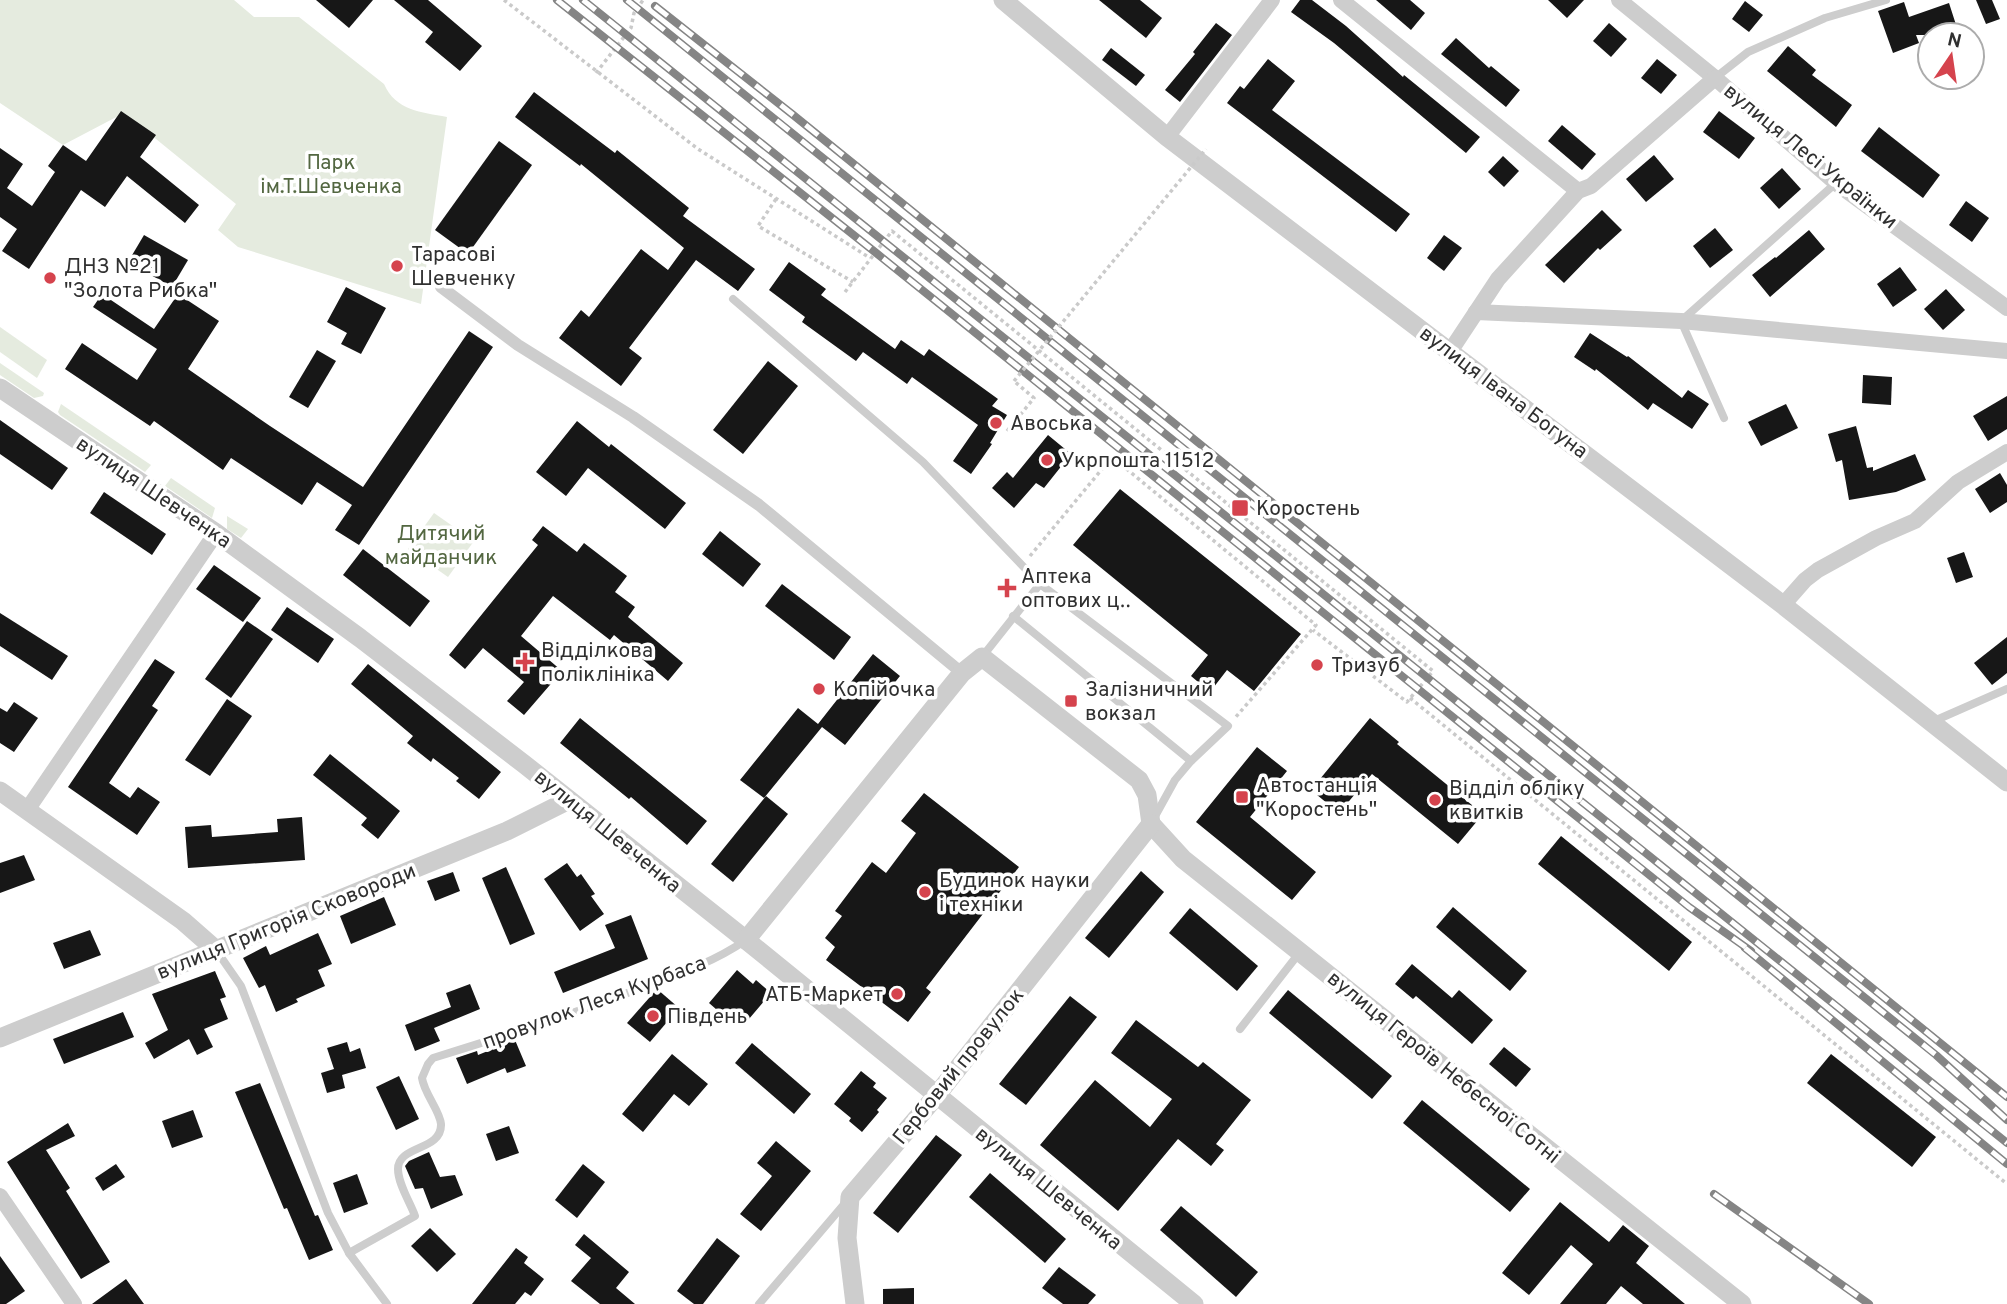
<svg xmlns="http://www.w3.org/2000/svg" width="2007" height="1304" viewBox="0 0 2007 1304" font-family="Overpass,sans-serif">
  <rect width="100%" height="100%" fill="#fff"/>
  <g fill="#e5ebdf">
    <path d="M0,0H234L254,17H299L384,84C396,111 421,112 447,117L421,304L238,247L218,230L236,204L124,113L63,145L0,103Z"/>
    <polygon points="0,327 47,360 37,378 0,352"/>
    <polygon points="0,363 44,393 43,396 34,398 0,375"/>
    <polygon points="61,404 151,465 145,472 60,415 58,412"/>
    <polygon points="171,478 215,508 212,518 165,486"/>
    <polygon points="434,513 474,541 448,577 408,549"/>
    <polygon points="227,516 248,529 241,538 227,529"/>
  </g>
  <g fill="#171717">
    <polygon points="316,0 373,0 349,28"/>
    <polygon points="394,0 428,0 482,46 460,71 425,42 433,32"/>
    <polygon points="1099,0 1140,0 1162,18 1146,38"/>
    <polygon points="1300,0 1312,0 1346,26 1403,77 1404,75 1480,137 1466,153 1334,43 1291,12"/>
    <polygon points="1376,0 1410,0 1425,13 1411,30"/>
    <polygon points="1548,0 1584,0 1567,18"/>
    <polygon points="1976,0 1992,0 2000,19 1986,24"/>
    <polygon points="1745,1 1763,15 1749,32 1732,19"/>
    <polygon points="1904,2 1909,17 1949,3 1958,31 1945,35 1916,35 1919,43 1893,53 1878,11"/>
    <polygon points="1216,23 1232,35 1180,102 1165,90 1195,54 1193,52"/>
    <polygon points="1609,23 1627,39 1611,57 1593,41"/>
    <polygon points="1456,38 1489,68 1491,66 1520,90 1506,107 1441,54"/>
    <polygon points="1788,46 1816,70 1812,75 1852,105 1836,127 1767,71"/>
    <polygon points="1111,48 1145,75 1136,86 1102,60"/>
    <polygon points="1268,59 1295,81 1272,110 1410,214 1396,232 1227,103 1240,86 1244,89"/>
    <polygon points="1657,59 1677,75 1661,94 1641,78"/>
    <polygon points="534,92 615,153 617,150 689,208 683,216 755,269 738,291 696,260 629,348 642,358 621,386 559,338 581,310 589,317 641,249 668,270 684,248 581,164 580,166 515,117"/>
    <polygon points="121,111 156,135 140,157 199,205 185,223 127,176 105,207 81,190 29,269 2,251 17,229 0,217 0,148 23,164 7,188 32,206 55,172 48,166 63,145 86,161"/>
    <polygon points="1719,111 1755,138 1739,159 1703,132"/>
    <polygon points="1562,125 1596,154 1582,170 1548,141"/>
    <polygon points="1879,127 1940,175 1923,198 1861,151"/>
    <polygon points="499,141 532,165 468,254 435,230"/>
    <polygon points="1654,155 1674,179 1646,202 1626,179"/>
    <polygon points="1503,156 1519,171 1504,187 1488,172"/>
    <polygon points="1782,168 1801,189 1779,209 1760,188"/>
    <polygon points="1966,201 1989,218 1972,242 1949,225"/>
    <polygon points="1602,210 1622,230 1600,250 1598,248 1564,283 1545,265"/>
    <polygon points="1715,228 1733,250 1710,268 1693,246"/>
    <polygon points="1809,230 1825,249 1770,297 1752,275 1775,257 1776,258"/>
    <polygon points="144,235 188,260 172,287 128,262"/>
    <polygon points="1444,235 1462,248 1444,271 1427,258"/>
    <polygon points="789,262 826,289 821,295 895,349 901,340 924,356 929,349 998,399 992,406 1007,415 990,443 992,444 971,474 953,461 978,425 912,377 907,384 863,352 856,361 802,322 805,317 769,290"/>
    <polygon points="1900,267 1917,290 1893,307 1877,284"/>
    <polygon points="346,287 386,308 361,354 341,344 347,333 327,322"/>
    <polygon points="1946,289 1965,310 1943,330 1924,309"/>
    <polygon points="102,294 154,329 178,294 219,321 188,369 270,426 363,487 469,331 493,347 359,545 335,530 352,505 317,482 302,505 231,458 223,470 154,421 150,426 65,369 82,343 137,380 157,349 93,307"/>
    <polygon points="1590,333 1627,357 1628,356 1682,398 1688,390 1709,404 1692,429 1653,403 1648,410 1596,369 1595,371 1574,357"/>
    <polygon points="317,350 336,361 308,408 289,397"/>
    <polygon points="768,361 798,386 743,454 713,430"/>
    <polygon points="1863,375 1892,377 1891,405 1862,403"/>
    <polygon points="2007,396 2007,429 1988,441 1973,416"/>
    <polygon points="1786,404 1798,428 1761,446 1748,422"/>
    <polygon points="0,420 68,468 52,490 0,454"/>
    <polygon points="577,421 609,447 611,444 686,503 665,529 588,468 566,496 536,472"/>
    <polygon points="1856,426 1867,468 1873,467 1873,471 1915,454 1926,480 1896,492 1849,500 1842,460 1836,462 1828,434"/>
    <polygon points="1048,435 1071,454 1044,488 1036,483 1014,508 992,488 1007,472 1013,478"/>
    <polygon points="2000,473 2007,485 2007,502 1990,513 1975,489"/>
    <polygon points="1120,489 1301,634 1254,691 1227,670 1210,692 1191,676 1208,655 1073,545"/>
    <polygon points="104,492 166,534 152,555 90,513"/>
    <polygon points="543,526 577,552 584,543 627,576 615,592 635,607 628,617 683,663 668,681 614,635 610,640 553,596 521,636 562,671 524,715 507,701 524,682 483,648 465,669 449,655 538,545 532,540"/>
    <polygon points="720,531 761,564 743,587 702,554"/>
    <polygon points="363,549 430,601 410,627 343,575"/>
    <polygon points="1964,552 1973,577 1956,583 1947,558"/>
    <polygon points="214,565 261,598 243,622 196,589"/>
    <polygon points="782,584 851,637 834,660 765,606"/>
    <polygon points="287,607 334,639 318,663 271,630"/>
    <polygon points="0,613 68,656 52,680 0,646"/>
    <polygon points="247,621 273,639 231,698 205,679"/>
    <polygon points="2007,637 2007,673 1992,685 1974,663"/>
    <polygon points="873,654 900,676 845,745 822,727 764,798 740,780 798,708 818,724"/>
    <polygon points="155,659 175,672 152,706 158,710 109,783 130,798 138,787 160,802 137,835 68,787"/>
    <polygon points="368,664 501,772 479,799 456,781 459,778 433,758 431,762 407,743 413,736 351,684"/>
    <polygon points="227,699 252,716 210,776 185,760"/>
    <polygon points="14,702 38,718 14,752 0,743 0,708 7,712"/>
    <polygon points="580,718 707,821 687,845 631,797 629,799 560,743"/>
    <polygon points="1370,718 1399,742 1397,744 1483,814 1458,844 1372,774 1339,813 1311,790"/>
    <polygon points="1257,747 1287,771 1250,817 1316,872 1292,900 1196,822"/>
    <polygon points="330,754 400,811 378,839 361,825 367,818 313,775"/>
    <polygon points="924,793 1019,867 926,988 931,992 908,1022 826,960 835,947 825,938 842,916 835,911 872,862 886,873 916,833 901,821"/>
    <polygon points="766,796 788,814 733,882 711,864"/>
    <polygon points="302,817 305,860 188,868 185,827 211,825 212,837 278,832 277,819"/>
    <polygon points="1561,836 1692,942 1669,971 1538,864"/>
    <polygon points="24,855 35,880 0,893 0,863"/>
    <polygon points="567,863 577,877 581,874 595,894 591,896 604,914 580,931 544,879"/>
    <polygon points="506,867 535,934 510,945 482,878"/>
    <polygon points="1141,871 1164,892 1109,958 1085,938"/>
    <polygon points="453,872 460,891 435,901 427,881"/>
    <polygon points="384,897 396,925 351,944 340,916"/>
    <polygon points="1453,907 1527,971 1510,991 1436,927"/>
    <polygon points="1190,908 1258,966 1237,991 1169,933"/>
    <polygon points="631,915 648,959 563,993 554,972 615,948 605,925"/>
    <polygon points="90,930 101,955 64,969 53,943"/>
    <polygon points="318,933 332,964 318,970 325,986 296,999 298,1002 276,1012 265,985 259,988 243,958 266,946 270,955"/>
    <polygon points="1412,964 1452,998 1459,990 1493,1020 1472,1044 1416,996 1413,999 1395,984"/>
    <polygon points="737,970 753,984 756,980 771,993 743,1026 727,1012 724,1016 709,1003"/>
    <polygon points="215,971 226,997 220,999 228,1019 204,1029 213,1047 197,1055 189,1039 154,1059 145,1043 168,1030 152,994"/>
    <polygon points="470,984 480,1009 434,1028 440,1041 415,1051 405,1025 451,1007 446,993"/>
    <polygon points="657,989 679,1008 650,1042 627,1023"/>
    <polygon points="1288,990 1392,1076 1372,1099 1269,1013"/>
    <polygon points="1070,996 1097,1017 1026,1105 999,1084"/>
    <polygon points="123,1012 134,1037 64,1064 53,1039"/>
    <polygon points="1136,1020 1198,1067 1203,1062 1251,1100 1216,1144 1224,1150 1211,1166 1178,1139 1118,1211 1040,1145 1095,1080 1150,1127 1172,1099 1111,1053"/>
    <polygon points="515,1040 526,1066 507,1073 505,1068 467,1084 456,1058 477,1051 478,1055"/>
    <polygon points="347,1042 350,1052 360,1048 366,1068 342,1075 345,1088 327,1093 321,1073 334,1069 327,1048"/>
    <polygon points="752,1043 811,1094 794,1114 735,1063"/>
    <polygon points="1504,1047 1531,1069 1516,1087 1489,1064"/>
    <polygon points="672,1054 708,1084 689,1106 674,1094 643,1132 622,1114"/>
    <polygon points="1831,1054 1936,1137 1912,1167 1807,1083"/>
    <polygon points="861,1071 876,1083 873,1087 887,1098 877,1110 879,1112 862,1132 849,1121 851,1118 834,1104"/>
    <polygon points="399,1076 419,1119 396,1130 376,1087"/>
    <polygon points="260,1083 315,1216 318,1215 333,1250 309,1260 287,1208 284,1209 235,1092"/>
    <polygon points="1422,1100 1530,1189 1510,1212 1403,1123"/>
    <polygon points="193,1110 203,1137 172,1148 162,1121"/>
    <polygon points="68,1123 75,1136 46,1150 70,1188 66,1191 110,1262 81,1279 7,1162"/>
    <polygon points="509,1126 519,1153 496,1161 486,1134"/>
    <polygon points="936,1135 962,1155 898,1233 873,1213"/>
    <polygon points="776,1141 811,1171 761,1231 740,1214 772,1176 757,1163"/>
    <polygon points="429,1152 440,1177 455,1175 463,1195 431,1209 423,1188 415,1189 405,1166 409,1161"/>
    <polygon points="116,1164 125,1177 103,1191 95,1178"/>
    <polygon points="583,1164 605,1182 577,1218 555,1200"/>
    <polygon points="990,1173 1066,1239 1045,1263 969,1197"/>
    <polygon points="357,1174 368,1204 344,1213 333,1183"/>
    <polygon points="1560,1202 1609,1242 1623,1225 1639,1238 1649,1246 1636,1263 1685,1304 1643,1304 1621,1286 1606,1304 1560,1304 1593,1264 1571,1245 1529,1295 1502,1273"/>
    <polygon points="1181,1206 1258,1272 1236,1297 1160,1230"/>
    <polygon points="430,1228 456,1254 437,1272 411,1246"/>
    <polygon points="584,1234 629,1272 616,1288 635,1304 600,1304 571,1281 591,1258 575,1245"/>
    <polygon points="717,1238 740,1256 703,1304 694,1304 677,1291"/>
    <polygon points="516,1248 528,1257 524,1263 544,1279 531,1296 525,1292 515,1304 472,1304"/>
    <polygon points="0,1256 25,1291 6,1304 0,1304"/>
    <polygon points="1059,1267 1096,1295 1088,1304 1063,1304 1042,1288"/>
    <polygon points="126,1279 144,1304 92,1304 122,1282"/>
    <polygon points="914,1288 914,1304 883,1304 883,1289"/>
  </g>
  <g fill="none" stroke-linecap="round" stroke-linejoin="round">
    <g stroke="#cacaca" stroke-width="3.5" stroke-dasharray="3.5 3.5" stroke-linecap="butt">
      <polyline points="504,0 698,149 870,258"/>
      <polyline points="596,73 631,28 634,13 643,0"/>
      <polyline points="776,199 758,226 853,282"/>
      <polyline points="845,292 892,231 1433,671 1407,702 1313,630"/>
      <polyline points="1007,431 1034,398 1014,381"/>
      <polyline points="1030,556 1112,457 1316,625 1234,719"/>
      <polyline points="1410,698 2007,1184"/>
    </g>
    <g stroke="#cdcdcd" stroke-width="8">
      <polyline points="1715,78 1748,52 1825,18 1886,0"/>
      <polyline points="733,299 923,462 1040,584"/>
      <polyline points="1724,418 1681,321 1836,183"/>
      <polyline points="1013,616 1191,761"/>
      <polyline points="982,657 1040,584 1228,726 1191,761 1175,780 1154,818"/>
      <polyline points="1934,721 2007,689"/>
      <polyline points="216,950 241,986 328,1213 349,1253 387,1304"/>
      <polyline points="1240,1029 1300,952"/>
      <path d="M349,1253L415,1216C410,1202 398,1184 398,1169C398,1145 442,1151 441,1124C440,1111 424,1093 422,1078L428,1064L433,1058C504,1036 574,1014 643,987C679,974 714,962 746,940"/>
      <polyline points="759,1304 846,1202"/>
    </g>
    <polyline stroke="#cdcdcd" stroke-width="12" points="441,287 518,345 633,417 759,505 962,673"/>
    <g stroke="#cdcdcd" stroke-width="16">
      <polyline points="1341,0 1578,191"/>
      <polyline points="1619,0 1715,78 1836,183 2007,308"/>
      <polyline points="1167,137 1272,0"/>
      <polyline points="1476,312 1681,321 2007,351"/>
      <polyline points="1451,350 1498,279 1578,191 1591,186 1715,78"/>
      <polyline points="1783,605 1805,580 1818,570 1876,538 1915,521 1958,482 2007,452"/>
      <polyline points="27,810 216,533"/>
      <polyline points="0,1196 74,1304"/>
    </g>
    <g stroke="#cdcdcd" stroke-width="19">
      <polyline points="1003,0 1167,137 1783,605 2007,782"/>
      <polyline points="0,388 216,533 360,638 524,764 746,940 1194,1304"/>
      <polyline points="0,791 183,921 216,950"/>
      <polyline points="1151,824 1183,859 1742,1304"/>
      <polyline points="746,940 962,673 982,657 1139,780 1147,795 1151,824"/>
      <polyline points="0,1038 507,831 569,800"/>
      <polyline points="855,1304 847,1238 850,1197 936,1096 1151,824"/>
    </g>
    <defs>
      <g id="rail">
        <polyline points="557,0 875,252 1689,907 1751,951"/>
        <polyline points="583,0 2007,1143"/>
        <polyline points="627,0 1936,1055 2007,1120"/>
        <polyline points="655,6 792,114 2007,1097"/>
        <polyline points="1745,948 2007,1164"/>
        <polyline points="1714,1194 1869,1304"/>
      </g>
    </defs>
    <use href="#rail" stroke="#858585" stroke-width="8"/>
    <use href="#rail" stroke="#fff" stroke-width="5" stroke-dasharray="16" stroke-linecap="butt"/>
    <polyline stroke="#cacaca" stroke-width="3.5" stroke-dasharray="3.5 3.5" stroke-linecap="butt" points="1014,381 1206,149"/>
  </g>
  <g fill="#d5434d" stroke="#fff" stroke-width="2.5">
    <circle cx="397" cy="266" r="7"/>
    <circle cx="50" cy="278" r="7"/>
    <circle cx="996" cy="423" r="7"/>
    <circle cx="1047" cy="460" r="7"/>
    <rect x="1231" y="499" width="18" height="18" rx="3.5"/>
    <path d="M1003.5 577.5h7v7h7v7h-7v7h-7v-7h-7v-7h7z"/>
    <path d="M521.5 651.5h7v7h7v7h-7v7h-7v-7h-7v-7h7z"/>
    <circle cx="1317" cy="665" r="7"/>
    <circle cx="819" cy="689" r="7"/>
    <rect x="1064" y="694" width="14" height="14" rx="3.5"/>
    <rect x="1235" y="790" width="14" height="14" rx="3.5"/>
    <circle cx="1435" cy="800" r="7"/>
    <circle cx="925" cy="892" r="7"/>
    <circle cx="897" cy="994" r="7"/>
    <circle cx="653" cy="1016" r="7"/>
  </g>
  <g text-anchor="middle" stroke-width="7" stroke-linejoin="round" paint-order="stroke">
    <g font-size="21" fill="#303030" stroke="#fff">
      <text transform="translate(1811 156) rotate(39)" y="7">вулиця Лесі Українки</text>
      <text transform="translate(1504 392) rotate(37)" y="7">вулиця Івана Богуна</text>
      <text transform="translate(154 492) rotate(34)" y="7">вулиця Шевченка</text>
      <text transform="translate(608 831) rotate(39)" y="7">вулиця Шевченка</text>
      <text transform="translate(286 921) rotate(-22)" y="7">вулиця Григорія Сковороди</text>
      <text transform="translate(594 1002) rotate(-20)" y="7">провулок Леся Курбаса</text>
      <text transform="translate(958 1066) rotate(-51)" y="7">Гербовий провулок</text>
      <text transform="translate(1444 1067) rotate(39)" y="7">вулиця Героїв Небесної Сотні</text>
      <text transform="translate(1049 1188) rotate(39)" y="7">вулиця Шевченка</text>
    </g>
    <g font-size="21" fill="#536741" stroke="#fff">
      <text x="331" y="169">Парк<tspan x="331" dy="24">ім.Т.Шевченка</tspan></text>
      <text x="441" y="540">Дитячий<tspan x="441" dy="24">майданчик</tspan></text>
    </g>
    <g font-size="21" fill="#303030" stroke="#fff" text-anchor="start">
      <text x="411" y="261">Тарасові<tspan x="411" dy="24">Шевченку</tspan></text>
      <text x="64" y="273">ДНЗ №21<tspan x="64" dy="24">"Золота Рибка"</tspan></text>
      <text x="1010" y="430">Авоська</text>
      <text x="1061" y="467">Укрпошта 11512</text>
      <text x="1256" y="515">Коростень</text>
      <text x="1021" y="583">Аптека<tspan x="1021" dy="24">оптових ц‥</tspan></text>
      <text x="541" y="657">Відділкова<tspan x="541" dy="24">поліклініка</tspan></text>
      <text x="1331" y="672">Тризуб</text>
      <text x="833" y="696">Копійочка</text>
      <text x="1085" y="696">Залізничний<tspan x="1085" dy="24">вокзал</tspan></text>
      <text x="1256" y="792">Автостанція<tspan x="1256" dy="24">"Коростень"</tspan></text>
      <text x="1449" y="795">Відділ обліку<tspan x="1449" dy="24">квитків</tspan></text>
      <text x="939" y="887">Будинок науки<tspan x="939" dy="24">і техніки</tspan></text>
      <text x="883" y="1001" text-anchor="end">АТБ-Маркет</text>
      <text x="667" y="1023">Південь</text>
    </g>
  </g>
  <g transform="translate(1951 56) rotate(13)"><circle r="33" fill="#ffffff" stroke="#acacac" stroke-width="2"/>
  <path d="M0-5L12 26L0 18L-12 26Z" fill="#d5434d"/>
  <text y="-10" font-size="19" font-weight="bold" text-anchor="middle" fill="#303030">N</text>
  </g>
</svg>
